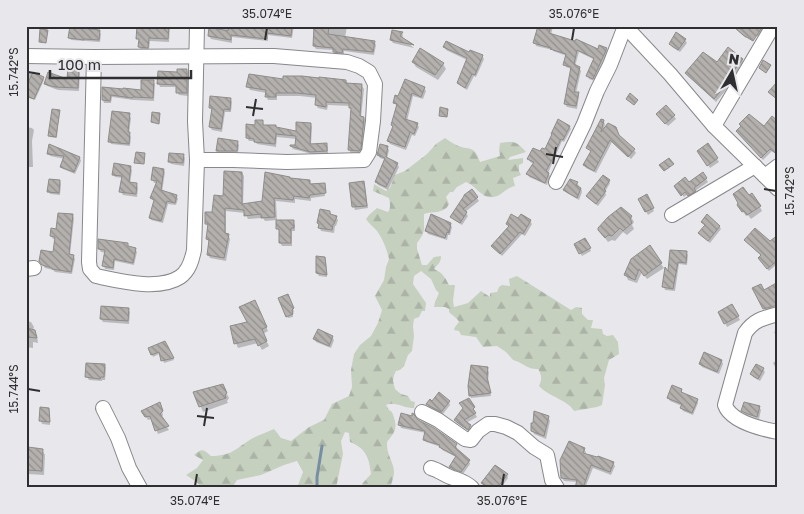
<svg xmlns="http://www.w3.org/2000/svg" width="804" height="514" viewBox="0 0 804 514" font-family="'Golos Text',sans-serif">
  <defs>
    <pattern id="forest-firs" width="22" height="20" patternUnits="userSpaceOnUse" patternTransform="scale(1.25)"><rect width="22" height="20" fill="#c6d0bf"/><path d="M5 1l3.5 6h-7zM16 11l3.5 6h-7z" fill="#aab3a5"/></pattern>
    <pattern id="building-back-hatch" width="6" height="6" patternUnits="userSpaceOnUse" patternTransform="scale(1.25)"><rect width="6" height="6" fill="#b3b0ad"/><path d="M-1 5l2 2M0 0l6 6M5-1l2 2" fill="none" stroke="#92908d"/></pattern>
  </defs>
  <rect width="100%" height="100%" fill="#e8e8ec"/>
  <path fill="url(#forest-firs)" d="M445,138C448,140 452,143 456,145C469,151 474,144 480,162L500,156L499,151L500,143C515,141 516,141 526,152L510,157L508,160L523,158V163L519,165V171L521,175L513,178L515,186C506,188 504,193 497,196C483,202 477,186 466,182L457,187L453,192H450L446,197L449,204C444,214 434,211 424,214V230L422,236L417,243V249L422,265H427L434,257L441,256C441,263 438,264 434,269C442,272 445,277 449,285H455L453,301L454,307L468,303L481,291L490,297V293L497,292L499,287L502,285L510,286L509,279L517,276L571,310L576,307L582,308V314L588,320H593L591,328L602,329L603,334L607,336L613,335L618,342L619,354L609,360L604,378L605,385L602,405L597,407L574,411C569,401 548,396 539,386C542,380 542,375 538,369C528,370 522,362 513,360L506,352L497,346L483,347L476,337L461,335L459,331L454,330L455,327L459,322C457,317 452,316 449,312V309L445,307H434L435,302L439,293L436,290L431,279L421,271L414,276L413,284L426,303L425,311H422L419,317L414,319L413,326L414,336L412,351L408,355L404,366L400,370L396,371L394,375L393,381L395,389L401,394L408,396L411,401L415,402L414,408C404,409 396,401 386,405L389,410L392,412C396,423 398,428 390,438C388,441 387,440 387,445C387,455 394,463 394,472C394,478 391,482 391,488H366L362,484L371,474C369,458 367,449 350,442L349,433L345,432L341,441L343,454L336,488H297L303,472L297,461L284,465L261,475L237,480L232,488H203L195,481L186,475L197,468L203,460L194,455C202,448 203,449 211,456C234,456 236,447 255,437C261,434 268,432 274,429L281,438L291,441L309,427L324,420L332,404L349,396L352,387L351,370L354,354L360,345L371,336L378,323L382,310L375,296L384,280L386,267L389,259C387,250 383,239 377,231C374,227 369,224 366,219L369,215L377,208L388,212C391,208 390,203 389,198L373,191L374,184L386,191L390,188L395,175L405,171L414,164L427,154L436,144Z"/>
  <g fill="#0003">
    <polygon points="71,26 83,26 83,30 99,31 101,34 100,42 71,40 69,37"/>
    <polygon points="138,26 170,26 169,42 150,41 149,50 141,50 139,47 140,42 138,39"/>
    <polygon points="211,26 294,26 292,38 268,35 268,41 232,37 232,43 211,39 209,36"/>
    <polygon points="318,26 347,26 345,38 374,42 376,45 374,55 344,51 344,55 336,55 334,50 316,49 314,46"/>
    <polygon points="539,26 553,26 551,35 599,51 606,49 608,52 595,81 589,79 588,76 595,60 579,52 575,66 579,68 581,71 576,93 578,93 579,96 577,109 567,107 565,104 571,69 566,67 564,64 567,56 553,51 553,50 536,46 535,43"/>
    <polygon points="732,26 767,26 760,38 751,32 746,38"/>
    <polygon points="402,33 403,36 402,38 414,48 393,43 391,40"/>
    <polygon points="685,40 687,43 680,52 672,47 670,44"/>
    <polygon points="445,47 482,56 484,59 476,77 474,76 467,90 460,85 458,83 467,60 446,50"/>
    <polygon points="742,60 744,63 729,81 731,84 716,102 688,76 686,73 717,64"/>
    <polygon points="413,62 443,64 446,69 438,80 416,67"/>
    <polygon points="78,70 80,73 79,91 58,90 47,86 45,83 68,80"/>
    <polygon points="187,70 188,73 188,96 179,95 177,92 177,87 160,87 159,84 178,73"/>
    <polygon points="26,72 43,78 44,80 35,100 26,97 26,91 30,82 26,81"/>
    <polygon points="284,80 346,81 348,84 362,86 364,89 361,118 364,118 366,121 361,154 351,153 349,150 352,111 350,106 328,105 327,110 318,108 316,105 317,98 300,96 277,96 277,100 268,100 266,96 267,93 250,90 248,87"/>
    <polygon points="153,81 155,84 154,101 134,100 133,100 112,97 111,103 104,103 103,100 103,89 142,92"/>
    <polygon points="424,88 426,91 423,99 413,96 407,121 417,124 419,127 415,136 412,135 406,150 390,144 388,141 394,127 392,125 398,106 396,105 394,102 399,97"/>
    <polygon points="230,99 232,102 231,112 225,112 222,132 212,130 210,127 213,112 210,108"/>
    <polygon points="59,112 57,138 50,137 49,135"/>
    <polygon points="129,115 131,118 129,134 131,137 130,146 111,144 110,141"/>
    <polygon points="674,116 676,119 668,126 659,117"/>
    <polygon points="263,121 264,126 297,133 311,124 312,127 311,145 326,144 328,147 328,154 312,154 293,149 291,146 296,146 297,139 277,137 276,147 257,144 255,141 249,141 247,138 256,126"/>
    <polygon points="603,121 605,124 603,131 619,136 634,150 636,153 631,159 612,142 596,173 586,168 585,165 591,152 588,148"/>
    <polygon points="778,122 778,156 772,151 763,160 739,134 764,128"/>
    <polygon points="569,126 571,129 564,142 562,141 548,173 550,176 547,185 529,177 528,174 534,164 530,162 529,159 545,151 553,135"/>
    <polygon points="26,127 32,128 34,130 32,141 33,167 28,167 27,165"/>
    <polygon points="237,142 239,145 238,154 219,154 217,151"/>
    <polygon points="708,145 719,162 710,168 699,151"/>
    <polygon points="50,146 80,158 81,161 75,174 63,169 61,167 65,159 50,156 49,154"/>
    <polygon points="387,147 389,150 387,159 397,164 399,167 388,190 378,185 376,182 386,160 380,158 378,155"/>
    <polygon points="183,155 185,158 184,166 171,164 169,161"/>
    <polygon points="130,167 132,170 130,184 137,185 138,188 137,197 123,195 121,192 123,178 115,177 113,174"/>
    <polygon points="163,170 165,172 162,192 176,196 178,199 176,205 168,204 163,223 151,220 150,218 155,201 151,198 157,183 154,183 153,180"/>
    <polygon points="242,173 244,176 243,205 263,202 291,180 309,181 312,185 324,186 325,196 311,198 311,201 295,199 295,203 276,201 277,220 265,221 263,218 248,219 245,213 226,211 226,235 228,235 230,239 226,261 210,258 208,255 209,242 207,239 208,227 206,224"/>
    <polygon points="703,174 708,182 695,191 696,194 690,198 688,194 684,197 677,189 689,184"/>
    <polygon points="60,181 61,184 60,195 50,194 49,191"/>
    <polygon points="609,181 610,183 605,192 606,195 598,206 589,199 587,196"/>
    <polygon points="363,182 365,185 368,208 355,210 354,207"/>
    <polygon points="577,183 579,186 578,187 581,188 582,192 579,200 567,193 565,190"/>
    <polygon points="472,191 479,201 465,212 468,216 462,225 454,220 452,217"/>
    <polygon points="646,196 654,211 648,215 639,199"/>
    <polygon points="760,207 762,211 751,219 748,215 746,216 742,210"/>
    <polygon points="330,212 332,216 336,217 338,220 336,226 335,226 334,233 321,231 318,223"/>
    <polygon points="72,215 74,218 70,255 73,256 75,259 72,274 55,272 53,270 45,268 42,264 55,254 56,239 53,239 51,236"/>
    <polygon points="631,217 634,222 632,225 634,229 627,235 623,232 615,241 612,240 608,242 599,230"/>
    <polygon points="519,220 530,221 532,224 525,236 522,234 502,256 492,246 509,227 507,224"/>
    <polygon points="293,222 295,225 295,231 292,231 292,246 282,246 280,243 279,231 277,228"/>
    <polygon points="702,222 719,226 721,229 710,243 701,236 700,233 705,226"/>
    <polygon points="450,224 452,227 450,235 448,235 447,240 428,234 426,231"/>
    <polygon points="778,237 778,263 769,271 761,261 762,256 748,243 769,243"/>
    <polygon points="585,240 591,251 582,256 576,245"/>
    <polygon points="129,248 135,249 137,252 134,265 115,261 114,270 105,269 104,266 106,253 101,252 99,249"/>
    <polygon points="671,251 686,252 688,255 687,265 679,264 675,291 665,290 664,287 669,275"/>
    <polygon points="325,258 326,261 327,277 319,276 317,273"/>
    <polygon points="632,259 661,264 664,268 647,279 642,272 637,283 628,280 626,275"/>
    <polygon points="754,288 764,291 773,309 766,311"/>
    <polygon points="288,298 294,311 293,313 293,317 288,318 287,316"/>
    <polygon points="257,306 268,331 263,334 269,346 262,350 258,343 238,348 236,343 249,323"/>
    <polygon points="732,306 740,320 727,327 720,313"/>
    <polygon points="128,309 130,312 129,324 103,322 101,319"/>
    <polygon points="26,321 31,322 34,327 33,330 37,336 38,343 33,342 33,348 26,347"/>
    <polygon points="778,330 778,339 774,332"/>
    <polygon points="332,337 334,340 331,348 316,342 314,338"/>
    <polygon points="164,342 174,360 164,363 161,353 153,357 149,349"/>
    <polygon points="777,360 778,360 777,370 773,363"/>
    <polygon points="722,361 723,364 719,374 702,367 700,364"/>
    <polygon points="105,365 106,368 105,380 102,380 102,381 89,380 87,377"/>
    <polygon points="487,369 489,372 488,381 491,396 471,398 470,395"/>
    <polygon points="763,369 765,372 760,381 753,377 751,374"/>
    <polygon points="222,385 229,398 227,401 228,403 203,412 195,393"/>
    <polygon points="681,390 683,393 697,400 698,403 693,415 683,411 681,408 682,406 670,401 668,398"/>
    <polygon points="468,400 475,411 474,412 477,417 466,423 472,429 470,432 457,423 455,420 464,409"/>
    <polygon points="449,402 450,405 443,414 429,407 428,405"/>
    <polygon points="161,407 163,415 161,418 169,430 158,434 152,419 148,420 142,411"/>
    <polygon points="759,407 761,410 759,419 745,414 743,410"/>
    <polygon points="48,410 50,413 50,425 42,424 41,421"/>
    <polygon points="548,417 550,421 546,439 534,434 533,431"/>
    <polygon points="417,421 456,445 457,448 456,450 469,461 470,464 463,474 453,470 451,467 456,457 442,450 441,447 426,442 424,439 426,433 401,428 400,425"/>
    <polygon points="584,449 586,452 585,455 613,463 615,466 611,475 593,468 585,488 576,488 578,482 564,481 562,478"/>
    <polygon points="42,450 45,455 44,475 28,474 26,470 26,458"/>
    <polygon points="507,475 508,478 501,488 488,488 483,483"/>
    <polygon points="443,485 451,488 441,488"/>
  </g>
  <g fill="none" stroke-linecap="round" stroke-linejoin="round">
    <polyline stroke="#768fa3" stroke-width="3" points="317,488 317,477 322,446"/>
  </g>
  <g fill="url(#building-back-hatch)" stroke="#8f8c89">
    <polygon points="70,26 82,26 81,28 100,30 99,40 84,39 84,40 68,38"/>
    <polygon points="137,26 169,26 168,39 149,38 148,48 138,47 139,39 136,39"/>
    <polygon points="229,26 292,26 291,36 267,33 267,39 231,35 231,40 208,36 209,27 228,31"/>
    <polygon points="314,26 329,26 328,34 375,41 373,52 343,49 342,53 333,52 333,48 313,46"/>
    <polygon points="538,26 551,26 549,33 575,41 576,39 598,49 599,45 607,48 593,79 586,76 594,58 577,50 574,64 580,67 574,92 579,92 576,106 564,104 571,67 563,65 566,54 550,49 551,48 533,43"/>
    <polygon points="733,26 763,26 753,41 743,35"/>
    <polygon points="40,29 48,30 46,43 39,42"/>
    <polygon points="392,30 403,32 400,36 414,45 390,40"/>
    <polygon points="676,32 686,39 678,50 669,44"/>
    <polygon points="446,41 469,52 470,50 483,55 475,75 472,74 465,88 457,83 467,58 443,47"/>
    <polygon points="728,47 743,59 728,78 730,80 714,99 685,73 703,52 717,62"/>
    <polygon points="420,48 444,63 435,75 412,62"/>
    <polygon points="763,60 771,65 766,73 759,68"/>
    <polygon points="68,68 79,68 78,88 55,87 44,84 48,72 67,79"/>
    <polygon points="177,69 187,69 187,93 176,93 176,85 157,84 158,71 177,72"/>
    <polygon points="33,72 44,77 34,99 26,96 26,87"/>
    <polygon points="249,74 283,79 283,76 302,76 319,78 319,77 346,80 346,83 362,84 360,116 364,117 361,149 359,151 348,150 351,108 349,108 349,103 326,102 326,107 315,105 316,95 297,93 276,93 276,97 265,97 266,90 246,87"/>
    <polygon points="405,79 425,87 421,97 412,93 405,119 418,123 414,134 410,132 405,147 387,141 393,126 391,125 397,104 393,103 395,95 398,96"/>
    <polygon points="141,80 154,80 153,98 133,97 132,98 111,95 110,101 102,100 102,87 123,89 123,88 141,90"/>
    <polygon points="778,81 778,100 768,92"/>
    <polygon points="630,93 638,100 634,105 626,99"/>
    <polygon points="210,96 231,98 230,110 224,109 221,129 209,127 212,108 209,108"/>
    <polygon points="666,105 675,115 665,124 656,114"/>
    <polygon points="440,107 448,109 447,117 439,116"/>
    <polygon points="52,109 60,110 56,137 48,136"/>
    <polygon points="112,111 130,113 128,132 130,132 129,144 108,142"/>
    <polygon points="152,112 160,113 159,124 151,122"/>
    <polygon points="749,114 764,126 772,116 778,121 778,155 770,149 761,158 736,131 741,126 739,124"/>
    <polygon points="558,119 570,126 563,140 561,139 554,154 555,154 546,171 549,173 545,183 526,174 534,162 527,159 533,148 540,151 542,148 545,149 552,134 551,134"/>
    <polygon points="601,119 604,120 601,132 608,123 616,127 619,135 635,149 628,157 610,140 594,171 583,165 591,151 586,148"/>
    <polygon points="255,120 263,120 263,125 276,125 276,127 296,131 296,122 311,123 310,144 327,143 327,151 310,152 290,146 290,145 295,145 296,136 276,134 275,144 254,142 254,139 246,138 246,124 255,125"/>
    <polygon points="218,138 238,141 237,151 216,151"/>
    <polygon points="708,143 718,158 707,166 697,151"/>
    <polygon points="49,144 80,157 74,172 60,167 64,156 47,154"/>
    <polygon points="380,144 388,146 386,157 398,163 386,187 375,182 385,158 377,155"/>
    <polygon points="136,152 145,153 144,164 134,163"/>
    <polygon points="169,153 184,154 183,163 168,162"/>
    <polygon points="669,158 674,164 664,171 659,165"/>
    <polygon points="114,163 131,166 129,182 137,183 136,194 119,192 122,176 112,175"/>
    <polygon points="153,167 164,169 161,190 177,195 175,203 167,201 161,221 149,218 154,200 150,198 157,181 151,180"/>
    <polygon points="224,171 242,172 242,204 262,201 265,172 290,177 290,178 310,180 310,184 325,183 326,193 310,195 309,198 294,196 293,200 274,198 275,217 261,218 261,214 244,216 244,210 225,208 225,233 229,234 224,258 207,255 209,240 206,239 208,224 205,224 205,212 212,212 214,195 223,196"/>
    <polygon points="703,172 707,178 694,188 696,191 688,196 685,192 681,196 674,186 685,177 689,182"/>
    <polygon points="603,175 610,180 604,189 606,191 596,204 586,196"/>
    <polygon points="49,179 60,180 59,193 47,192"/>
    <polygon points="570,179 578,182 576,185 581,188 577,198 563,190"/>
    <polygon points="364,181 367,206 352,207 349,183"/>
    <polygon points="743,187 749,195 752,193 761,206 747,215 744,211 742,212 737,205 738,203 733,194"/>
    <polygon points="472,189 478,197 463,209 467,212 460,223 450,217 464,196 464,195"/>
    <polygon points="647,194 654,208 645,212 638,199"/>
    <polygon points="621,207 632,216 630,219 632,223 623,231 620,228 612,236 608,235 605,238 598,230 598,228 608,217"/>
    <polygon points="320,209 330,211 330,214 337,216 334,224 333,224 332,230 318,228 319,224 317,223"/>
    <polygon points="58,213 73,214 69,254 74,255 71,272 52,269 52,268 42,265 39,261 41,250 53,252 55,237 50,236 51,228 56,229"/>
    <polygon points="431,214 451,223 449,233 447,232 445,238 425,231"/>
    <polygon points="511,214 518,218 521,214 531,220 523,234 520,232 500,254 491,246 509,226 506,224"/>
    <polygon points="707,214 720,226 708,241 698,233 705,225 701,222"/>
    <polygon points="276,220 294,220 294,228 291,228 291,243 279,243 279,229 276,229"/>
    <polygon points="755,228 770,241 778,235 778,260 767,269 758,258 761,255 744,240"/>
    <polygon points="585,238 591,248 579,254 574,244"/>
    <polygon points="98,239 128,243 128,246 136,248 133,263 114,259 113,268 102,266 105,250 98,249"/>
    <polygon points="650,245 662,263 644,276 639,269 635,280 624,275 631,259"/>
    <polygon points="670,250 687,251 686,263 678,262 673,289 662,287 665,267 668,271"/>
    <polygon points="316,256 325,257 327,275 316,273"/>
    <polygon points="778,282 778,305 763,309 752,288 761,284 764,290"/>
    <polygon points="288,294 294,308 292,310 293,314 286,317 278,298"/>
    <polygon points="255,300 267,327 262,329 267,341 258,346 255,339 234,344 230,326 247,322 239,307"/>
    <polygon points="732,304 739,316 724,324 718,312"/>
    <polygon points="101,306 129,308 128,321 100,319"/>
    <polygon points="26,328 35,330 37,338 26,337"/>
    <polygon points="318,329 333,336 329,346 313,339"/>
    <polygon points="165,341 174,358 161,361 159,352 151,355 148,348"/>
    <polygon points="704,352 722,360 717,372 699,364"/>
    <polygon points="86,363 105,364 104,377 101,377 100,379 85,377"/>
    <polygon points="756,364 764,368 758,379 750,374"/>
    <polygon points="471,365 488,367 487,377 491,393 469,396 468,386"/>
    <polygon points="223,384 227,393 225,395 226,398 199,407 193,392"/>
    <polygon points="672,385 682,389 681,392 698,399 692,413 680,408 682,404 667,398"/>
    <polygon points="439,392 450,401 441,412 426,404 430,399 432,401"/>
    <polygon points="469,398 475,407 473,409 476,413 464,420 471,425 468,430 454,420 463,408 459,403"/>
    <polygon points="160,402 163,411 160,414 169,426 155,431 150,416 145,417 141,411"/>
    <polygon points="744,402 760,406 757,417 748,414 741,411"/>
    <polygon points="40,407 49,408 50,422 39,421"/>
    <polygon points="534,411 549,416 544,436 531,431 531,423 533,423"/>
    <polygon points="401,413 412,416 412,413 414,414 418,420 434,428 457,444 455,447 470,460 461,472 449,467 456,456 439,447 440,445 423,440 425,431 398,425"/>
    <polygon points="569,441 585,448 583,453 597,457 598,456 614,462 610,472 591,465 583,488 575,488 577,480 561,478 560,460"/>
    <polygon points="28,447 43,449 42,471 26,470 26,457"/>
    <polygon points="495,465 508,474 497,488 489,488 481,483"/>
  </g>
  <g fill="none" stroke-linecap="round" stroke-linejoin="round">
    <defs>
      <g id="minor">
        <polyline points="625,26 670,74 714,126 778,189"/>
        <polyline points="26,56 94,57 274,56 347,62 359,66 369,72 375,84 373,121 369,152 364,160 287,162 233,160 197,160"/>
        <path d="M94,57L89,262L90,269L96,276C120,281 159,291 180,277C189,271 192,260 194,250L197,160L195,121L197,26"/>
        <polyline points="714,126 773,26"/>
        <polyline points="765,176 778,166"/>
        <polyline points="556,182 584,124 597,91 610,65 625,26"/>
        <polyline points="672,215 755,166"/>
        <polyline points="26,269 34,268"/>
        <path d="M778,314C763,318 754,320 745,333L725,405C731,422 762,429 778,432"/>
        <polyline points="103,408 118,438 129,468 140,488"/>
        <polyline points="422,412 438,420 465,439 471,440 478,431 488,424 495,424 506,427 518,433 534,447 547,455 552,480 557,488"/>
        <path d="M431,468C438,470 443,474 450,477C458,480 465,481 472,488"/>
      </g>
    </defs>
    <use href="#minor" stroke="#88878b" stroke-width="16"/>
    <use href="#minor" stroke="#fff" stroke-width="14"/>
  </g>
  <path fill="none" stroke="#2f2f31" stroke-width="2" d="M265,40L267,28M572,40L574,28M28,72L40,74M246,107L263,109M253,116L256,99M546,154L563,157M553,164L556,147M764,189L776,191M28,389L40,391M197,416L214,418M204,426L207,408M195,486L197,474M502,486L504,474"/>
  <rect width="804" height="514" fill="none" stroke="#e8e8ec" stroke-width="55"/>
  <g transform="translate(732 72) rotate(9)" stroke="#e8e8ec" stroke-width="4" paint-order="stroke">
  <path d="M0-4L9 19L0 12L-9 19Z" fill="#2f2f31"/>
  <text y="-8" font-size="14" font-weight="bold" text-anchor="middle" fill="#2f2f31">N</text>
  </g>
  <path d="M50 70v8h141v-8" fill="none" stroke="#2f2f31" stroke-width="2.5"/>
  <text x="58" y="70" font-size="15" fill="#2f2f31" stroke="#e8e8ec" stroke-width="4" paint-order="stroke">100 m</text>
  <rect x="28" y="28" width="748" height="458" fill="none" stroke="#2f2f31" stroke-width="2"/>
  <g font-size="12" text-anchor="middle" fill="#2f2f31">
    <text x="267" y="18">35.074°E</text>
    <text x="574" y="18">35.076°E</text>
    <text transform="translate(14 72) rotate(-90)" y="4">15.742°S</text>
    <text transform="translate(790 191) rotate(-90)" y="4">15.742°S</text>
    <text transform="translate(14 389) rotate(-90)" y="4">15.744°S</text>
    <text x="195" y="505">35.074°E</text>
    <text x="502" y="505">35.076°E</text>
  </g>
</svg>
